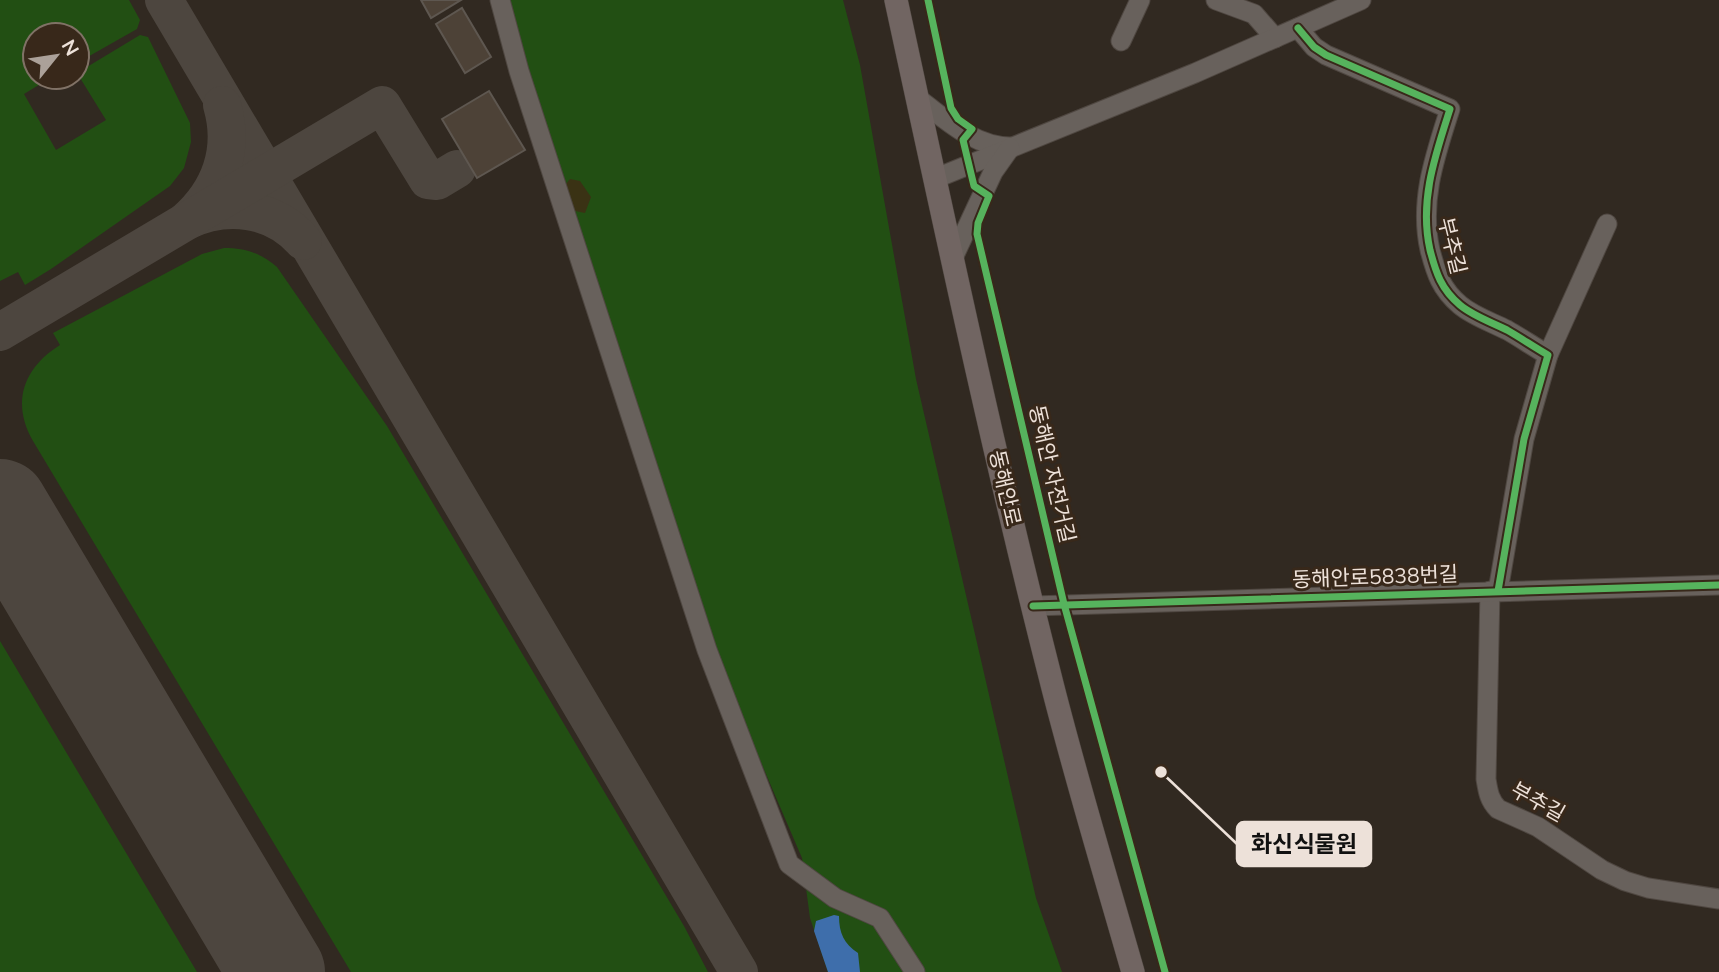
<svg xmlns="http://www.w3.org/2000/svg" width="1719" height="972" viewBox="0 0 1719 972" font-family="Mulish,'Noto Sans KR',sans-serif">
  <rect width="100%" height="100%" fill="#312921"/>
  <g fill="#224f13">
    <polygon points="0,0 129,0 140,20 137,29 77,63 77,35 35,35 35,77 52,77 24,94 56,150 106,120 77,73 140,35 148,37 190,123 191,142 184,168 170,186 51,269 25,285 18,272 0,281"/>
    <polygon points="503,0 843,0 860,65 916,379 1036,898 1062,972 828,972 810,918 802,858 727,683"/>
    <path d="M224,248C245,248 261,253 277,267L387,426L684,926L708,972H351L33,441C11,403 23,368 60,345L53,333L202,254Z"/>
    <polygon points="0,641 197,972 0,972"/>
  </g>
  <polygon fill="#3a3214" points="570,179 580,181 591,197 585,213 575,211 565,185"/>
  <path fill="#3e6eab" d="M834,915L839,916C839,933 844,944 858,953L860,972H828L814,931L816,921Z"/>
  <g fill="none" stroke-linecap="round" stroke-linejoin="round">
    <g stroke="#4d463f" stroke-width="38">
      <polyline points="164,0 739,972"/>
      <path d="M222,105C235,150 220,191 186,221C226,202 273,207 303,241"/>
      <polyline points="0,332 382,105 428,180 437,181 457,169"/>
    </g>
    <polyline stroke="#4d463f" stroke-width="96" points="0,507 277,972"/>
  </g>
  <g fill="#4d4237" stroke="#5e5750" stroke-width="2">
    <polygon points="421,0 461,0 431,18"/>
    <polygon points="462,8 491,57 465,73 436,24"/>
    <polygon points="489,91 525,150 477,178 442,119"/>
  </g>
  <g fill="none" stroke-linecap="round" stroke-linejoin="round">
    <defs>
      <g id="minor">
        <polyline points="500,0 519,71 707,650 789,864 835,898 880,918 915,972"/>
        <polyline points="1216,0 1254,14 1275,38"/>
        <path d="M1298,28L1314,47L1326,55L1450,109C1435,156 1419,201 1430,250C1436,273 1441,289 1460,305C1473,316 1491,322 1507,330C1521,338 1534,347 1548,355L1524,439L1498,591"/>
        <polyline points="1121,41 1140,0"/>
        <path d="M917,98C946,119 972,146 1010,147"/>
        <polyline points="934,179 1195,73 1361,0"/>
        <polyline points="952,260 993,172 1010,148"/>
        <polyline points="1548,355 1607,224"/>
        <path d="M1490,591L1486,779C1488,791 1489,800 1498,809L1538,827L1602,870L1625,881L1648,888L1719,899"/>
        <polyline points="1033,606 1719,585"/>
      </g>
      <path id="major" d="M896,0C945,226 993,452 1050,676C1075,776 1105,874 1133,972"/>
    </defs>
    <use href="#minor" stroke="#4f4741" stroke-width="21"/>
    <use href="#major" stroke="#4f4741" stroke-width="24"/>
    <use href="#minor" stroke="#68615c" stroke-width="19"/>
    <use href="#major" stroke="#716562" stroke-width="23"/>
    <defs>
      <g id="cycleway">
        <polyline points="928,0 951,108 958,119 972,129 963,140 974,186 989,196 978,223 977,234 1064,604 1165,972"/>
        <path d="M1298,28L1314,47L1326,55L1450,109C1435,156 1419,201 1430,250C1436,273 1441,289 1460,305C1473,316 1491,322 1507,330C1521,338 1534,347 1548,355L1524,439L1498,591"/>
        <polyline points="1033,606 1719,585"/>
      </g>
    </defs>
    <use href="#cycleway" stroke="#38281a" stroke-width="11"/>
    <use href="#cycleway" stroke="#56b35d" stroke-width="7"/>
  </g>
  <g text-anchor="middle" stroke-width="6" stroke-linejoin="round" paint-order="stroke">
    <g font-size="21" fill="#ede1d9" stroke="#38281a">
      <text transform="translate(1452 246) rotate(76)" y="7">부추길</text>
      <text transform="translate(1052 474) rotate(77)" y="7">동해안 자전거길</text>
      <text transform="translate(1005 488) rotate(77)" y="7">동해안로</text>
      <text transform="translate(1375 577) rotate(-2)" y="7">동해안로5838번길</text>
      <text transform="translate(1538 802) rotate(29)" y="7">부추길</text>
    </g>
  </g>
  <path fill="none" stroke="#ede1d9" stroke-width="2.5" d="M1161 772L1237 844"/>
  <circle fill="#ede1d9" stroke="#38281a" stroke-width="2.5" cx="1161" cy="772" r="7"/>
  <rect fill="#ede1d9" stroke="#ede1d9" stroke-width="2.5" x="1237" y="822" width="134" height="44" rx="7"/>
  <g font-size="23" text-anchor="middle" font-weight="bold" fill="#111">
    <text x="1304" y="852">화신식물원</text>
  </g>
  <g transform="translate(56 56) rotate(60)"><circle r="33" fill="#38281a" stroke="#807266" stroke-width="2"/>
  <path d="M0-5L12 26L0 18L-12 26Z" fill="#aba199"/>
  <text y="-10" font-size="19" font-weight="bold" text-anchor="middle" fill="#ede1d9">N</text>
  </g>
</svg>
